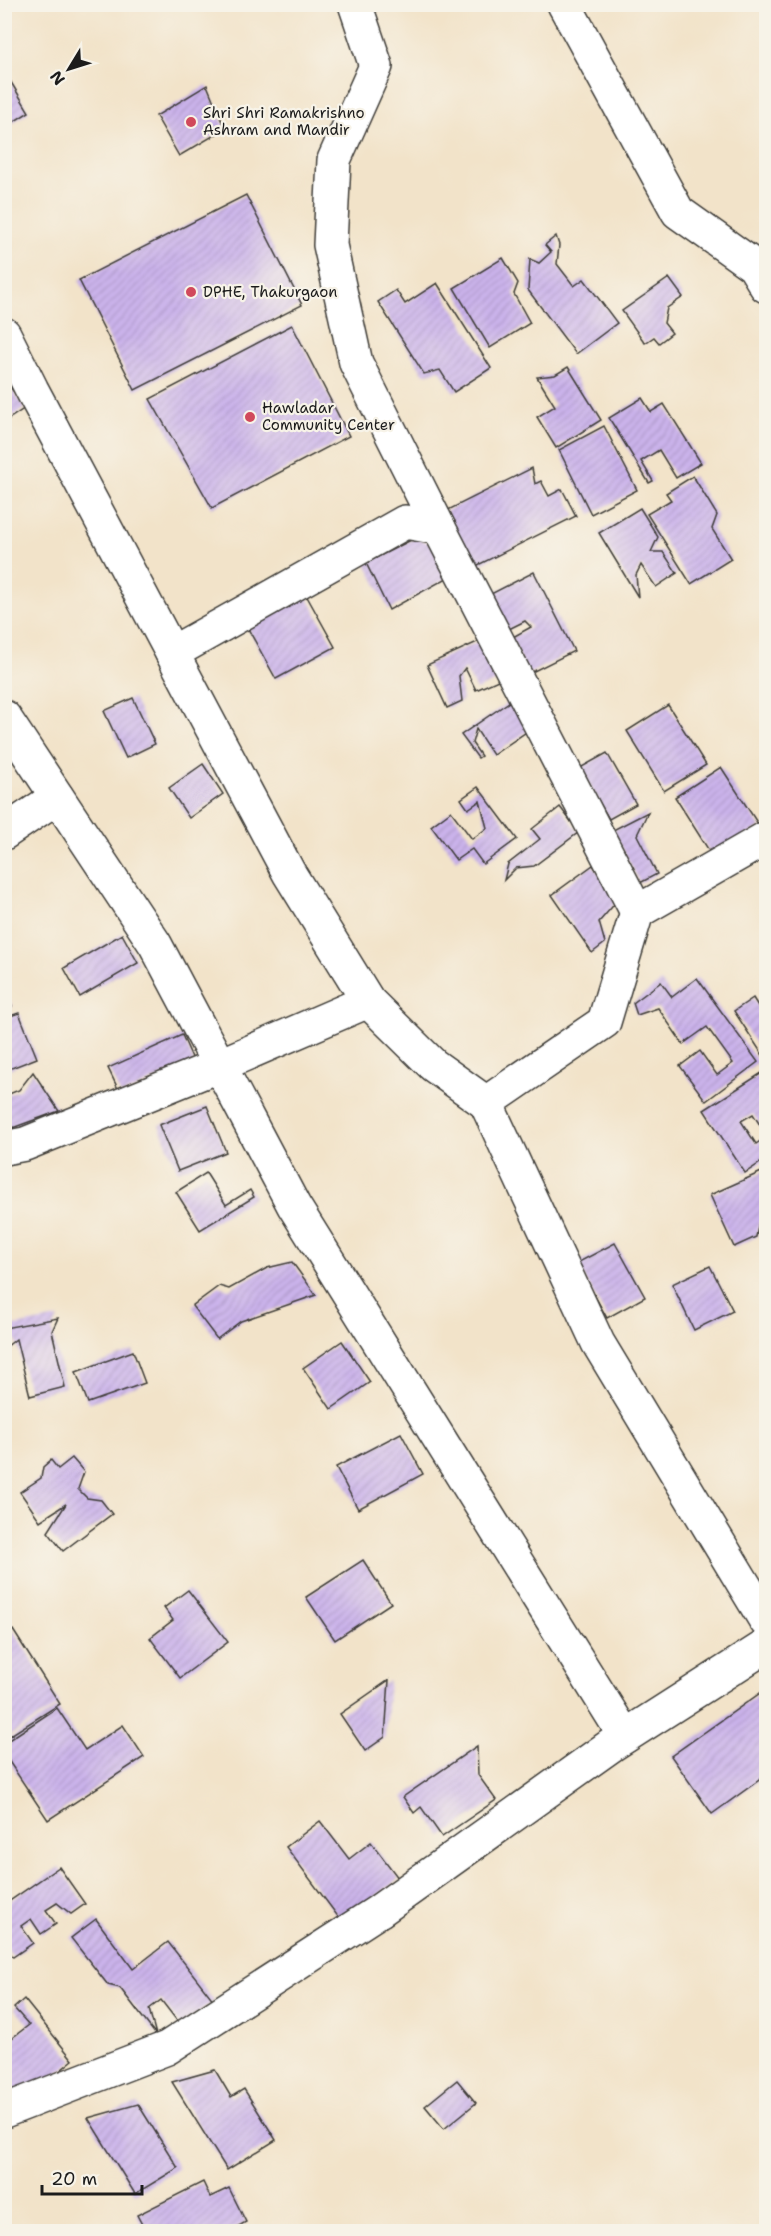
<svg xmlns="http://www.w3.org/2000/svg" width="771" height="2236" viewBox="0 0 771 2236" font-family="'Shantell Sans',sans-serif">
  <defs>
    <pattern id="building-hatch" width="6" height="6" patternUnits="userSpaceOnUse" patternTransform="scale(1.5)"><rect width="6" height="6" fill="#cbb3eb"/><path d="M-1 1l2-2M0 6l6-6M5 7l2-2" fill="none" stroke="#ae99c9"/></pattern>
  </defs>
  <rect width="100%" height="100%" fill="#f7f3e8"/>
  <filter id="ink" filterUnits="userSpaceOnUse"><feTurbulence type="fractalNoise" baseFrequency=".0167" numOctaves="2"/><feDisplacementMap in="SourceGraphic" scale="12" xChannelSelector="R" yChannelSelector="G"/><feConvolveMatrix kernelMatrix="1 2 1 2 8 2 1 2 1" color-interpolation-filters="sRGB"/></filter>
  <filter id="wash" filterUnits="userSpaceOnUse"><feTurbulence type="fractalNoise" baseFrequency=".008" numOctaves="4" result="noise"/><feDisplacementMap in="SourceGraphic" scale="24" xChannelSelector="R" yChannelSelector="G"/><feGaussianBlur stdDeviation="1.35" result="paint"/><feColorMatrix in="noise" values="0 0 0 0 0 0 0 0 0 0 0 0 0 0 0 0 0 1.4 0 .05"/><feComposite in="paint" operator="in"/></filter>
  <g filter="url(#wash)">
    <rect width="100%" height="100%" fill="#f2e3c9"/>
    <g id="blocks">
      <g fill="url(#building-hatch)">
        <polygon points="9,79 29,112 4,128 4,82"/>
        <polygon points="207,85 225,129 179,156 156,116"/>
        <polygon points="246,195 302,305 135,390 79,280"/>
        <polygon points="556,236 559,245 557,264 574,286 584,279 617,323 576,354 528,290 530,259 539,263 551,252 545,245"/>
        <polygon points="503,258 518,283 514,294 530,323 490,348 454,288"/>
        <polygon points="669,278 683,297 667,308 664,323 672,333 659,343 654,337 645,343 622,311"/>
        <polygon points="437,283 491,368 454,392 440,370 424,374 378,302 396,290 405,304"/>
        <polygon points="292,325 349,436 212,508 150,399"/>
        <polygon points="568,367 601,420 556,448 537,417 555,406 537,377 555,375"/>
        <polygon points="4,378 25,408 4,422"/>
        <polygon points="642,398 651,412 664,404 701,463 676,478 659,450 641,461 653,481 649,483 609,418"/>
        <polygon points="604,426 637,490 591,514 559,450"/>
        <polygon points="532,468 535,484 541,481 549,496 562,489 576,516 474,567 446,511"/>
        <polygon points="693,476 717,515 712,529 731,559 691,584 647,514 671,500 666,493"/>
        <polygon points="640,508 658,537 651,552 663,552 677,573 656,587 641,565 636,575 638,597 599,533"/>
        <polygon points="415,538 435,545 449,577 389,610 366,563"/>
        <polygon points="534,572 574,651 528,674 511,638 531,627 525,621 505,631 487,596"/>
        <polygon points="305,593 335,647 276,679 246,625"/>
        <polygon points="486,638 505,677 476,690 465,668 459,676 462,701 447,708 427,665"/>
        <polygon points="133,698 155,744 126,758 104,711"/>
        <polygon points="512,700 532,728 493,755 476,729 472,743 481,756 478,758 461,735"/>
        <polygon points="668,705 706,765 664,791 627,731"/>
        <polygon points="607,753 636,804 609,819 580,768"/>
        <polygon points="203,764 223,794 189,818 169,788"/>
        <polygon points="721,767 760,827 713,857 675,797"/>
        <polygon points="478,787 517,839 483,864 472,849 456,860 431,826 451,811 472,839 487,828 480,801 468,809 461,799"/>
        <polygon points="560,807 579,832 534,866 516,868 504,880 508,864 540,839 532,829"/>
        <polygon points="648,812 637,835 657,874 640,883 613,830"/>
        <polygon points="593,865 618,900 599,922 605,943 592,953 552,895"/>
        <polygon points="122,934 138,963 80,997 64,968"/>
        <polygon points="697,978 758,1062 706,1101 680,1066 700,1051 717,1075 733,1063 707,1027 683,1044 658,1008 637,1015 633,1003 661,982 672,997"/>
        <polygon points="4,983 12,1007 4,1009"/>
        <polygon points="753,998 766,1019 766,1060 734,1011"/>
        <polygon points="19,1013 37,1058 4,1071 4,1018"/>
        <polygon points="182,1035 194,1062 121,1095 108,1068"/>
        <polygon points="765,1071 766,1074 766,1126 762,1128 753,1114 741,1121 756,1144 766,1137 766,1159 745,1173 704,1110"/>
        <polygon points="33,1072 59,1111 4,1131 4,1096 19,1090"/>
        <polygon points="207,1106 226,1152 178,1171 159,1125"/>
        <polygon points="766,1170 766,1211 759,1222 756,1237 734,1247 710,1195"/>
        <polygon points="206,1173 226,1205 250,1190 254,1197 200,1230 176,1192"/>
        <polygon points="615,1243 645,1297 607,1318 577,1263"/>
        <polygon points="292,1262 316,1295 241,1321 217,1339 192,1306 219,1286 229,1289 267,1268"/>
        <polygon points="710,1266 733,1311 694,1330 672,1284"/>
        <polygon points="58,1318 52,1331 65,1387 30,1396 16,1339 6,1347 4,1328"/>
        <polygon points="342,1341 370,1382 331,1409 303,1368"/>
        <polygon points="133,1351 145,1383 88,1403 76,1372"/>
        <polygon points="401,1433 423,1474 358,1509 336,1467"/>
        <polygon points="72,1458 84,1472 78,1489 87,1498 101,1500 112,1514 63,1551 48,1532 66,1504 40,1521 20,1492 41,1478 43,1467 51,1460 58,1469"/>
        <polygon points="363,1560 391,1603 335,1640 306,1597"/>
        <polygon points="188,1590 228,1642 180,1678 150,1638 173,1620 164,1608"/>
        <polygon points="13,1630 60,1704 6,1738 4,1735 4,1636"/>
        <polygon points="389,1680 385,1737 365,1751 340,1714"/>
        <polygon points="766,1689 766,1775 712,1814 671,1756"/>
        <polygon points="57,1708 85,1750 123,1725 144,1757 48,1820 4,1754 4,1743"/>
        <polygon points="477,1746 478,1775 496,1800 442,1837 421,1807 414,1813 403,1797"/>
        <polygon points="320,1821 349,1859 371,1842 399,1879 342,1922 286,1847"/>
        <polygon points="59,1867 85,1904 71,1914 57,1903 46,1910 56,1924 41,1934 31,1919 21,1926 33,1943 13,1957 4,1945 4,1905"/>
        <polygon points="96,1919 133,1969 168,1942 214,2001 181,2026 161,2000 149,2009 156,2035 120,1988 108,1985 71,1938"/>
        <polygon points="24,1999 73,2060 46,2082 4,2094 4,2044 29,2025 14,2008"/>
        <polygon points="215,2070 231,2097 244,2089 276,2140 227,2170 172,2082"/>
        <polygon points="457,2080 476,2103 444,2129 425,2106"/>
        <polygon points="138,2104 178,2168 135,2194 88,2118"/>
        <polygon points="203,2182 210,2197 229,2188 246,2222 228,2232 146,2232 137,2215"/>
      </g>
    </g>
  </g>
  <g filter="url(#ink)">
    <use href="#blocks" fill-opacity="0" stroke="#3c3a36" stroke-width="1.5"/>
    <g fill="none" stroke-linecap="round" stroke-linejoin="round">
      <defs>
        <g id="minor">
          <polyline points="355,4 376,66 334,160 330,245 356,363 439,528"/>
          <polyline points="564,4 678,212 754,266 766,286"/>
          <polyline points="4,334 32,390 289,873 368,1001 433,1065 486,1103 598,1343 766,1621"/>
          <polyline points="172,653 405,522 439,528 637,912"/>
          <polyline points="4,717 155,944 294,1206 625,1736"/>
          <polyline points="4,833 57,797"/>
          <polyline points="486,1103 604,1022 637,912 766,838"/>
          <polyline points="4,1148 25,1144 220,1065 368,1001"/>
          <polyline points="4,2111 167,2048 379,1911 613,1744 766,1646"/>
        </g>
      </defs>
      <use href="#minor" stroke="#3c3a36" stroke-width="36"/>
      <use href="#minor" stroke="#fff" stroke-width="33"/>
    </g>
  </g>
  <g fill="#d1495b" stroke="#f7f3e8" stroke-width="2">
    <circle cx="191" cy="122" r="6"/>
    <circle cx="191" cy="292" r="6"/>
    <circle cx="250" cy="417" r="6"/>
  </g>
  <g text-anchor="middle" stroke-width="4.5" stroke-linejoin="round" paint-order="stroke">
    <g font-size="15" fill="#1c1c1c" stroke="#f7f3e8" text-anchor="start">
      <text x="203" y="118">Shri Shri Ramakrishno<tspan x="203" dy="17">Ashram and Mandir</tspan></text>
      <text x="203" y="297">DPHE, Thakurgaon</text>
      <text x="262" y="413">Hawladar<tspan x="262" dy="17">Community Center</tspan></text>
    </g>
  </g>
  <rect width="771" height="2236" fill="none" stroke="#f7f3e8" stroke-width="24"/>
  <g transform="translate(69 69) rotate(232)" stroke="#f7f3e8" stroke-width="4.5" paint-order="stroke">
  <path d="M0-4.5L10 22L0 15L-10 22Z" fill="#1c1c1c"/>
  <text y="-9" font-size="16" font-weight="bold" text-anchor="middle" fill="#1c1c1c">N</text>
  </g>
  <path d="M42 2185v9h100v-9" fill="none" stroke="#1c1c1c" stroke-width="3"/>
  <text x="51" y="2185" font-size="18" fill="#1c1c1c" stroke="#f7f3e8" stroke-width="4.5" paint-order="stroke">20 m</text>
</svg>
